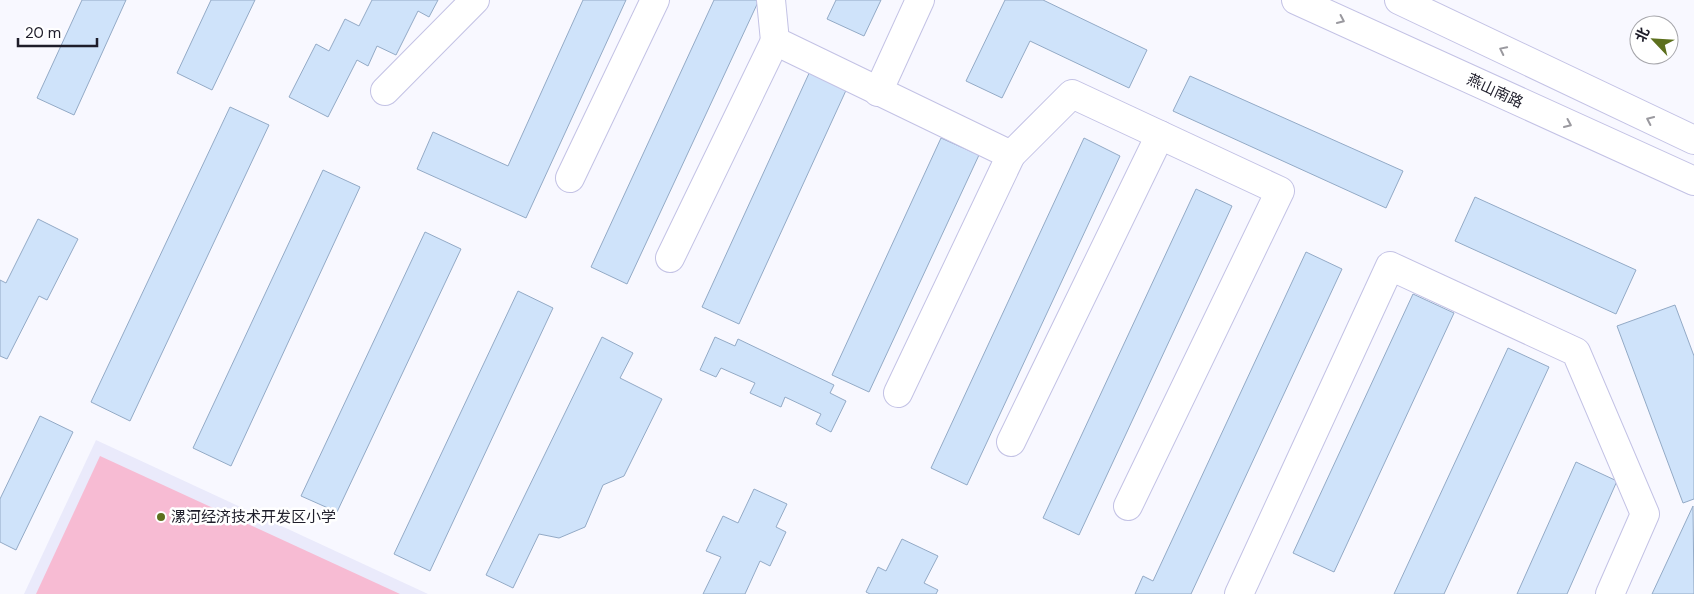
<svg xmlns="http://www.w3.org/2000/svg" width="1694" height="594" viewBox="0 0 1694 594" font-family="'DM Sans','Noto Sans SC',sans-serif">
  <rect width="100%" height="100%" fill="#f8f8ff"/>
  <polygon fill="#eaeafb" points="96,440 428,594 24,594"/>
  <polygon fill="#f7bbd3" points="100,456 400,594 36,594"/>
  <g fill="#cfe3fa" stroke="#93aac6">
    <polygon points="82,0 126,0 74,115 37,98"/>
    <polygon points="211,0 255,0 212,90 177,73"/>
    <polygon points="372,0 438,0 429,17 418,11 396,55 377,46 368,66 357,60 328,117 289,97 316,44 329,51 345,19 359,26"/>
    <polygon points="583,0 626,0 526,218 417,169 433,132 508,166"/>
    <polygon points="714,0 759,0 627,284 591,267"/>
    <polygon points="836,0 881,0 864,36 827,19"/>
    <polygon points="1005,0 1043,0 1147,50 1129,88 1030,41 1002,98 966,81"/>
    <polygon points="811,69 848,86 739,324 702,307"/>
    <polygon points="1190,76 1403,171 1386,208 1173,111"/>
    <polygon points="230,107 269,125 130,421 91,402"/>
    <polygon points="941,138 979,155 869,392 832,375"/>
    <polygon points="1084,138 1120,156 967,485 931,468"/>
    <polygon points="323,170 360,187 231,466 193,448"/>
    <polygon points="1196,189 1232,206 1079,535 1043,518"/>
    <polygon points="1475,197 1636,270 1616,314 1455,241"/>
    <polygon points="38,219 78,239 47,300 39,296 7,359 0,356 0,280 6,283"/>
    <polygon points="425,232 461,249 337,512 301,496"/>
    <polygon points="1306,252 1342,269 1191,594 1135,594 1143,576 1153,581"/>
    <polygon points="518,291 553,308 430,571 394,554"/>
    <polygon points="1413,294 1454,313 1334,572 1293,553"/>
    <polygon points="1675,305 1694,356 1694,499 1683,503 1617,326"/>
    <polygon points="602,337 633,353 620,378 662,399 624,476 603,485 585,527 559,538 539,534 513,588 486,575"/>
    <polygon points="715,337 735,346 738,339 834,385 830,393 846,401 831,432 816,424 821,414 785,397 781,407 750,393 755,383 721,368 716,377 700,370"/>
    <polygon points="1508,348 1549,367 1444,594 1394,594"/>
    <polygon points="40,416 73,432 16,550 0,542 0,499"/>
    <polygon points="1576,462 1617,481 1567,594 1517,594"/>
    <polygon points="754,489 787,504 776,527 786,532 770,566 760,561 745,594 703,594 721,557 706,551 723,516 738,523"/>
    <polygon points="1693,506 1694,594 1652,594"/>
    <polygon points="902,539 938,556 924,583 938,590 936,594 870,594 866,592 878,567 886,571"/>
  </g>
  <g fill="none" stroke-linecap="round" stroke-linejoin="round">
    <defs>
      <g id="minor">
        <polyline points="771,0 775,41 1011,155 1072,94 1280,191 1128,506"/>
        <polyline points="385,91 475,0"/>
        <polyline points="878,92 920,0"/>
        <polyline points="570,178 655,0"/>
        <polyline points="670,258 775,41"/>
        <polyline points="898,393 1011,155"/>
        <polyline points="1011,442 1160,135"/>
        <polyline points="1239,594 1390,266 1576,352 1645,514 1610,594"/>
      </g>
      <g id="secondary">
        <polyline points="1296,0 1694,181"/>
        <polyline points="1399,0 1694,140"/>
      </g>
    </defs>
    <use href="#minor" stroke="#c3c2e5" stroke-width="30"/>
    <use href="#secondary" stroke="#c3c2e5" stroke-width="30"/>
    <use href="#minor" stroke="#fff" stroke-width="28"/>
    <use href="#secondary" stroke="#fff" stroke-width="28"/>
  </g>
  <defs><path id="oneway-chevron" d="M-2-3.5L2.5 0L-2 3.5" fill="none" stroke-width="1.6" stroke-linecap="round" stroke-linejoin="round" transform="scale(1.25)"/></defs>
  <g stroke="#9a999f">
    <use href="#oneway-chevron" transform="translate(1341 20) rotate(25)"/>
    <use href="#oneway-chevron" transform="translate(1503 50) rotate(-154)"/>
    <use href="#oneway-chevron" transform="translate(1650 120) rotate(-155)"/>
    <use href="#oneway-chevron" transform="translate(1568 124) rotate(24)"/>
  </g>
  <circle fill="#5d701e" stroke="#fff" stroke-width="2" cx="161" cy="517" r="5"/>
  <g text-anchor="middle" stroke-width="5" stroke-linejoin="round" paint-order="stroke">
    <g font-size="15" fill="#1e1d2a" stroke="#fff">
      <text transform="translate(1495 91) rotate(25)" y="5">燕山南路</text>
    </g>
    <g font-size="15" fill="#1e1d2a" stroke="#fff" text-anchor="start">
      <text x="171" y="522">漯河经济技术开发区小学</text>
    </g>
  </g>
  <g transform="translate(1654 40) rotate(295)"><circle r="24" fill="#ffffff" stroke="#a5a5aa"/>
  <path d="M0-4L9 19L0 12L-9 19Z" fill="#5d701e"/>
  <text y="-8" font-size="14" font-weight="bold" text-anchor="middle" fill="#1e1d2a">北</text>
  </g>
  <path d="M18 38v8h79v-8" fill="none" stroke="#1e1d2a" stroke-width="2.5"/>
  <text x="25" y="38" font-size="15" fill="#1e1d2a" stroke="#ffffff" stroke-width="4" paint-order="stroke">20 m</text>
</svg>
